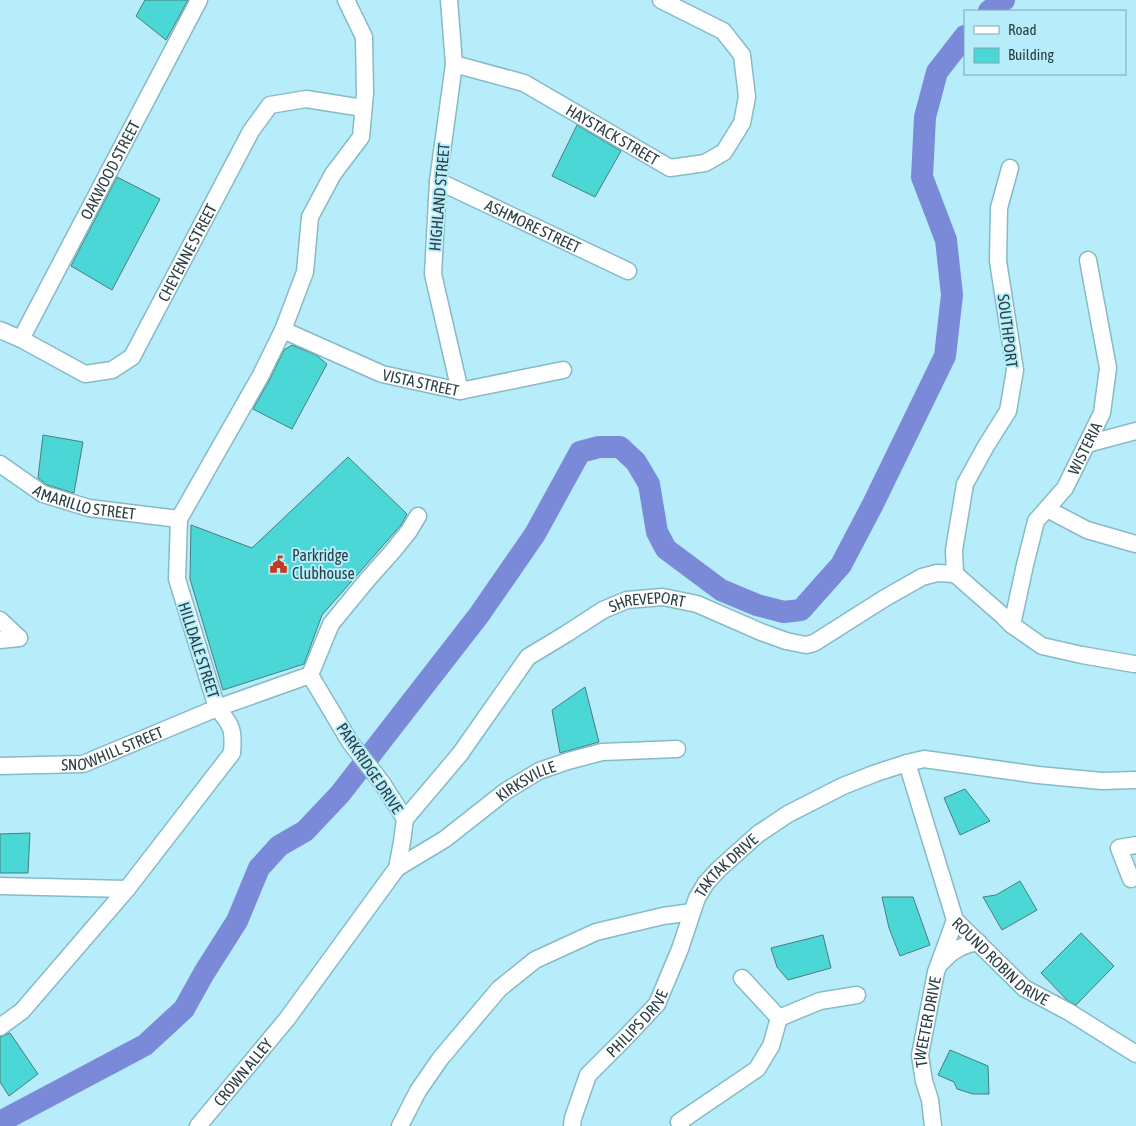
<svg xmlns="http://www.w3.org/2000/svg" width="1136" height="1126" viewBox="0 0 1136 1126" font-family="'Asap Condensed',sans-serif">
  <rect width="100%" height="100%" fill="#b7edfa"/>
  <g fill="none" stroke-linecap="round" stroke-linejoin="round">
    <g stroke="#7a8ad8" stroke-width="22">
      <polyline points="989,11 1004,0"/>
      <polyline points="0,1122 145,1045 184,1009 204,973 237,921 259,868 279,846 305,831 340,794 479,615 535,534 580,452 599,447 620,447 636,462 649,484 657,532 666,549 721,590 757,605 784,612 801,610 841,565 873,504 945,356 952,295 946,240 922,177 925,117 937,72 965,36"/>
    </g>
  </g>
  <g fill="#4bd7d5" stroke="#487e7d">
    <polygon points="145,0 188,0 166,40 136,16"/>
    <polygon points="577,125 621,151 595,197 552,176"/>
    <polygon points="117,177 160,199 112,290 71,266"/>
    <polygon points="292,345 316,355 327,364 292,429 253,409 270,379 284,350"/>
    <polygon points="43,435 83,442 74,493 47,485 38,478"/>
    <polygon points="348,457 407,514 401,525 322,615 304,664 223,690 190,579 191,525 252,548"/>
    <polygon points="585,687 599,742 560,753 552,710"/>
    <polygon points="965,789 990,821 960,835 944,798"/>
    <polygon points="30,833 28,873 0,873 0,834"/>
    <polygon points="1020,881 1037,910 1002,930 983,897 996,895"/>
    <polygon points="882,897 913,897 930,945 900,956 889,928"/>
    <polygon points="1081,933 1114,966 1076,1005 1067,1000 1041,973"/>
    <polygon points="823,935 831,968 788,980 777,967 771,948"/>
    <polygon points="10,1033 38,1074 9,1096 0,1082 0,1037"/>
    <polygon points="950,1050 988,1066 989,1094 973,1094 957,1089 954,1082 938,1075"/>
  </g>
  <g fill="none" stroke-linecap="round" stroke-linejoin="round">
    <defs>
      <g id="minor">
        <polyline points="449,0 454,64 438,181 433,274 460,391"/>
        <path id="s1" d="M454,64L524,83L670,168L705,163L724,152L742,123L747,97L742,55L723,31L661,0"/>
        <path id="s2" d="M438,181L628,271"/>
        <path id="s3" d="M0,330L21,339L85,374L112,370L132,357L251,131L270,105L306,99L363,108"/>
        <path id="s4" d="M283,330L382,374L460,391L563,370"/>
        <path id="s5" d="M21,339L199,0"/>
        <polyline points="1087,444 1136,431"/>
        <path id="s6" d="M0,464L43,494L89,508L179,519"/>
        <polyline points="1047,509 1087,530 1132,543 1136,544"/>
        <polyline points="955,574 954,550 965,484 986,446 1008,411 1015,370 998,261 999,208 1010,168"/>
        <polyline points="955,574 1003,616 1012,625 1042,646 1082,655 1134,664 1136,664"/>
        <polyline points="0,620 19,638"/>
        <path id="s7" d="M1012,625L1025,565L1036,521L1065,488L1102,413L1108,368L1088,260"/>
        <polyline points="0,640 19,638"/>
        <polyline points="310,675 331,624 368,579 393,551 409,531 418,516"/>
        <path id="s8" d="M907,763L955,920L1024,988L1069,1012L1136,1054"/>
        <path id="s9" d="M0,766L83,764L217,708L310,675"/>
        <path id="s10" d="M405,819L460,754L528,657L566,634L603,610L627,600L663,597L697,604L761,632L786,641L806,645L814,643L885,598L922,577L937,573L955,574"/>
        <path id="s11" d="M397,868L445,839L506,791L539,771L568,761L602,752L677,749"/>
        <polyline points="1131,879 1119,848 1136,845"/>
        <polyline points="0,886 127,889"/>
        <path d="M942,962C952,950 963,945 978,942"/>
        <polyline points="779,1018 820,1001 857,995"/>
        <path d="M0,1027L22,1011L127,889L232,753C234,730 232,725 217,708L177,579L179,519L261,375L283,330L305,272L310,217L333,174L361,137L365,93L364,37L346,0"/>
        <path id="s12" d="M198,1126L287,1019L397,868L402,842L405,819L382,783L350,742L310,675"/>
        <polyline points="400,1126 418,1091 440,1059 499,989 535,960 596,932 663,916 692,912"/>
        <path id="s13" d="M572,1126L573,1118L588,1075L625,1038L657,1004L680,949L697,898L706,883L719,869L758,834L788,814L843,786L876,773L907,763L924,759L1038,775L1102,781L1136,780"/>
        <polyline points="681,1126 679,1122 757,1069 771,1046 779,1018 742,978"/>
        <path id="s14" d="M933,1126L930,1100L924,1081L920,1055L936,972L955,920"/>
      </g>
    </defs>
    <use href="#minor" stroke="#86bac6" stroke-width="19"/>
    <use href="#minor" stroke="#fff" stroke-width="16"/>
  </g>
  <defs>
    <symbol id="civic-bare" viewBox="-9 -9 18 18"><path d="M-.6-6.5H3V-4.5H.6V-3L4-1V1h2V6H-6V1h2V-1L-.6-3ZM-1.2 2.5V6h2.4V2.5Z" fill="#c43a1a" stroke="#b7edfa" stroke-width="2.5" paint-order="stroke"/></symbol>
  </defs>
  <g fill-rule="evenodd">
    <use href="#civic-bare" x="266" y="552" width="25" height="25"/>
  </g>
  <g text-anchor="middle" stroke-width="4" stroke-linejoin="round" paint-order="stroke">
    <g font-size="16" fill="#2a4045" stroke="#b7edfa">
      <text dy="6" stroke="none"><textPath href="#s1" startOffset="175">HAYSTACK STREET</textPath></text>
      <text dy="6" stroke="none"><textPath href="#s5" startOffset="191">OAKWOOD STREET</textPath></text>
      <text transform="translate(439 197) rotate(-85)" y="6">HIGHLAND STREET</text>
      <text dy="6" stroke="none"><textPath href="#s2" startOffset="105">ASHMORE STREET</textPath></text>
      <text dy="6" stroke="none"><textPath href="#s3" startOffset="265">CHEYENNE STREET</textPath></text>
      <text transform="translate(1008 331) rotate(83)" y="6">SOUTHPORT</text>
      <text dy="6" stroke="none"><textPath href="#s4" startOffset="148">VISTA STREET</textPath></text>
      <text dy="6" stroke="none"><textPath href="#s7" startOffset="195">WISTERIA</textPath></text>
      <text dy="6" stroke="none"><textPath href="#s6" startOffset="95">AMARILLO STREET</textPath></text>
      <text dy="6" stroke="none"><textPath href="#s10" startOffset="338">SHREVEPORT</textPath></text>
      <text transform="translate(199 650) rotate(72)" y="6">HILLDALE STREET</text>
      <text dy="6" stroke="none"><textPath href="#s9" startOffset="115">SNOWHILL STREET</textPath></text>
      <text transform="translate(370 768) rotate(56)" y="6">PARKRIDGE DRIVE</text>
      <text dy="6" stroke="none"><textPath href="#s11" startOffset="156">KIRKSVILLE</textPath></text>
      <text dy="6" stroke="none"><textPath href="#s13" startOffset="310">TAKTAK DRIVE</textPath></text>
      <text dy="6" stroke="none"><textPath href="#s8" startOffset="226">ROUND ROBIN DRIVE</textPath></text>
      <text dy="6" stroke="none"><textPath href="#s13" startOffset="125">PHILIPS DRIVE</textPath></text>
      <text dy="6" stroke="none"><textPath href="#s14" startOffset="106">TWEETER DRIVE</textPath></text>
      <text dy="6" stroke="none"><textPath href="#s12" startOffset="70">CROWN ALLEY</textPath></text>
    </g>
    <g font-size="16" fill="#2a4045" stroke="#b7edfa" text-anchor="start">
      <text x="292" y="561">Parkridge<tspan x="292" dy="18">Clubhouse</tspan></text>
    </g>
  </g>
  <rect x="964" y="10" width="162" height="65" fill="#b7edfa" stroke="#7fa8b2"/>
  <rect x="974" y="26" width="25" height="8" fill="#ffffff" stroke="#7fa8b2"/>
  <text x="1008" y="35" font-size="15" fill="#2a4045">Road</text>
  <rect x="974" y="48" width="25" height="15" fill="#4bd7d5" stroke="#7fa8b2"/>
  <text x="1008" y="60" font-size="15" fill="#2a4045">Building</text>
</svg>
